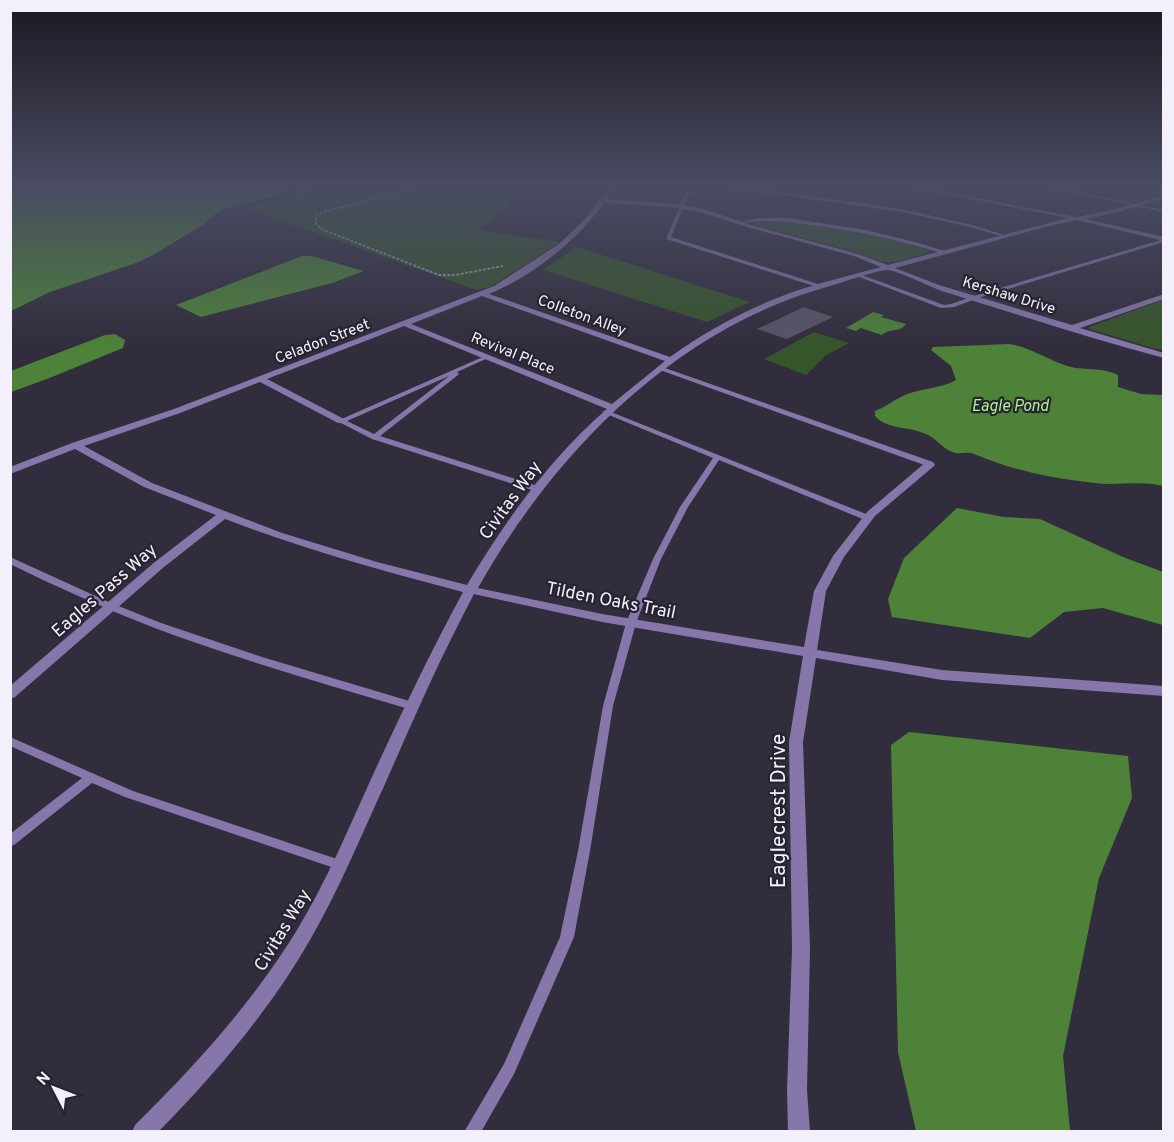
<svg xmlns="http://www.w3.org/2000/svg" width="1174" height="1142" viewBox="0 0 1174 1142" font-family="Overpass,sans-serif">
  <rect width="100%" height="100%" fill="#322d3d"/>
  <g fill="#36552a">
    <polygon points="323,187 523,187 505,208 477,230 560,242 490,287 477,290 246,208"/>
    <path d="M773,220C803,223 912,235 931,252L895,262H883L858,253L752,224L757,221Z"/>
    <polygon points="577,247 750,302 707,322 543,270"/>
    <polygon points="1163,300 1163,349 1156,349 1089,329 1089,327"/>
    <polygon points="814,332 849,343 825,356 806,375 764,359"/>
  </g>
  <g fill="#4d8238">
    <polygon points="11,187 310,187 222,209 205,223 155,254 136,263 50,292 11,311"/>
    <polygon points="302,256 311,256 364,271 332,283 201,317 176,305"/>
    <path d="M873,312L884,315L881,317L906,324C900,333 889,328 882,335L861,328L856,331L846,328Z"/>
    <polygon points="115,334 125,340 123,348 47,379 11,392 11,371 105,335"/>
    <path d="M1009,344C1033,347 1052,364 1076,368C1092,370 1104,368 1118,375V387L1141,394L1163,395V486C1141,480 1117,486 1095,483C1053,479 1012,470 974,454C967,451 959,455 952,452C941,447 936,438 926,434C908,426 888,430 875,416V411C886,407 895,399 905,395C921,388 940,389 956,380L951,366L931,350L933,347Z"/>
    <polygon points="957,508 1004,517 1040,519 1123,557 1163,572 1163,625 1103,608 1064,612 1030,638 892,617 888,599 904,558"/>
    <polygon points="909,732 1128,756 1132,798 1099,878 1063,1056 1070,1131 916,1131 898,1052 891,745"/>
  </g>
  <polygon fill="#595466" points="804,307 833,317 787,339 757,329"/>
  <g fill="none" stroke-linecap="round" stroke-linejoin="round">
    <polyline stroke="#9b97a4" stroke-width="2" stroke-dasharray="3 1.5" stroke-linecap="butt" points="418,187 324,212 316,216 315,222 321,229 439,275 455,275 503,266"/>
    <g fill="#8676aa" fill-rule="evenodd">
      <polygon points="688,187 692,187 671,237 821,285 821,287 817,287 666,239"/>
      <polygon points="725,187 740,187 797,194 902,209 973,225 1007,236 1005,237 970,227 902,212"/>
      <polygon points="1046,187 1056,187 1164,210 1164,212"/>
      <path d="M758,218H788L866,230L915,242L948,252L945,254C903,241 861,232 818,226C791,222 766,218 739,224L737,223Z"/>
      <polygon points="1164,239 1164,242 981,297 954,307 941,308 854,275 859,274 944,305 951,304 977,295"/>
      <path d="M485,356L490,357L457,372L459,374L458,375L380,436L541,487L542,489L541,491H535L372,439L337,421ZM449,376L374,434L347,421Z"/>
      <polygon points="662,367 933,462 934,464 930,466 927,466 660,370 660,368"/>
      <polygon points="606,410 871,516 872,518 871,520 865,520 719,460 688,507 661,559 636,623 613,706 590,851 574,937 514,1074 481,1132 464,1132 504,1064 560,937 578,851 603,706 626,623 653,559 680,507 713,458 604,413 602,412"/>
      <path d="M10,557L111,603L161,623L262,657L416,703L417,706L416,709L412,710C325,684 237,659 152,627C104,608 57,587 10,564Z"/>
      <polygon points="10,737 133,791 340,860 344,861 346,865 344,869 340,870 125,797 92,783 14,845 10,846 10,834 82,778 10,746"/>
    </g>
    <path fill="#8676aa" fill-rule="evenodd" d="M609,187H615L607,199L668,203L701,208L751,225L858,254L888,265L1068,218L905,187H919L1077,217L1115,209L1164,195V199L1118,212L1086,219L1164,237V241L1077,220L1049,226L895,268L939,285L1072,325L1164,294V299L1080,328L1164,353V358C1089,338 1016,314 942,291C930,287 897,270 887,270C878,270 841,283 830,286C676,328 555,451 478,588L602,614L804,647L814,591L833,556L867,512L926,462L930,461L935,464L934,466L875,516L844,557L826,591L817,650L942,670L1164,686V696L942,680L816,658L803,742L810,949L807,1090L810,1132H788L787,1090L792,949L789,742L803,656L602,622L474,594C441,656 413,720 385,784C361,836 339,890 310,940C270,1010 215,1074 158,1132H132L135,1125C195,1066 253,1002 297,930C326,882 348,830 371,779C400,716 430,653 463,592C383,571 303,549 225,519L164,567L15,697L10,699V686L156,561L216,515L144,487L75,449L10,474V467L72,443L174,409L494,286L559,244L586,218ZM604,203L668,207L700,212L747,227L854,256L881,267C856,274 830,280 805,288C758,303 710,328 670,357L489,294C531,277 578,240 604,203ZM482,296L665,361L612,404L411,324ZM404,326L607,409C550,458 505,521 467,585L377,562L282,533L152,483L84,446L180,413L260,382L338,423H344V419L267,379Z"/>
  </g>
  <linearGradient id="sky" x2="0" y2="1"><stop stop-color="#1c1922"/><stop offset="0.54" stop-color="#494c62"/><stop offset="1" stop-color="#494c62" stop-opacity="0"/></linearGradient>
  <rect width="1174" height="347" fill="url(#sky)"/>
  <g text-anchor="middle" stroke-width="4.5" stroke-linejoin="round" paint-order="stroke">
    <g font-size="15" fill="#f3f0fb" stroke="#282332">
      <text transform="translate(1009 295) rotate(17)" y="5">Kershaw Drive</text>
      <text transform="translate(582 315) rotate(20)" y="5">Colleton Alley</text>
      <text transform="translate(322 341) rotate(-21)" y="5">Celadon Street</text>
      <text transform="translate(513 353) rotate(22)" y="5">Revival Place</text>
    </g>
    <g font-size="16" font-style="italic" fill="#abf490" stroke="#282332">
      <text x="1010" y="411">Eagle Pond</text>
    </g>
    <g font-size="18" fill="#f3f0fb" stroke="#282332">
      <text transform="translate(510 500) rotate(-54)" y="6">Civitas Way</text>
      <text transform="translate(104 590) rotate(-41)" y="6">Eagles Pass Way</text>
      <text transform="translate(611 600) rotate(11)" y="6">Tilden Oaks Trail</text>
      <text transform="translate(282 930) rotate(-59)" y="6">Civitas Way</text>
    </g>
    <g font-size="21" fill="#f3f0fb" stroke="#282332">
      <text transform="translate(778 811) rotate(-90)" y="7">Eaglecrest Drive</text>
    </g>
  </g>
  <rect width="1174" height="1142" fill="none" stroke="#f3f0fb" stroke-width="24"/>
  <g transform="translate(54 1088) rotate(312)" stroke="#282332" stroke-width="4.5" paint-order="stroke">
  <path d="M0-4.5L10 22L0 15L-10 22Z" fill="#f3f0fb"/>
  <text y="-9" font-size="16" font-weight="bold" text-anchor="middle" fill="#f3f0fb">N</text>
  </g>
</svg>
